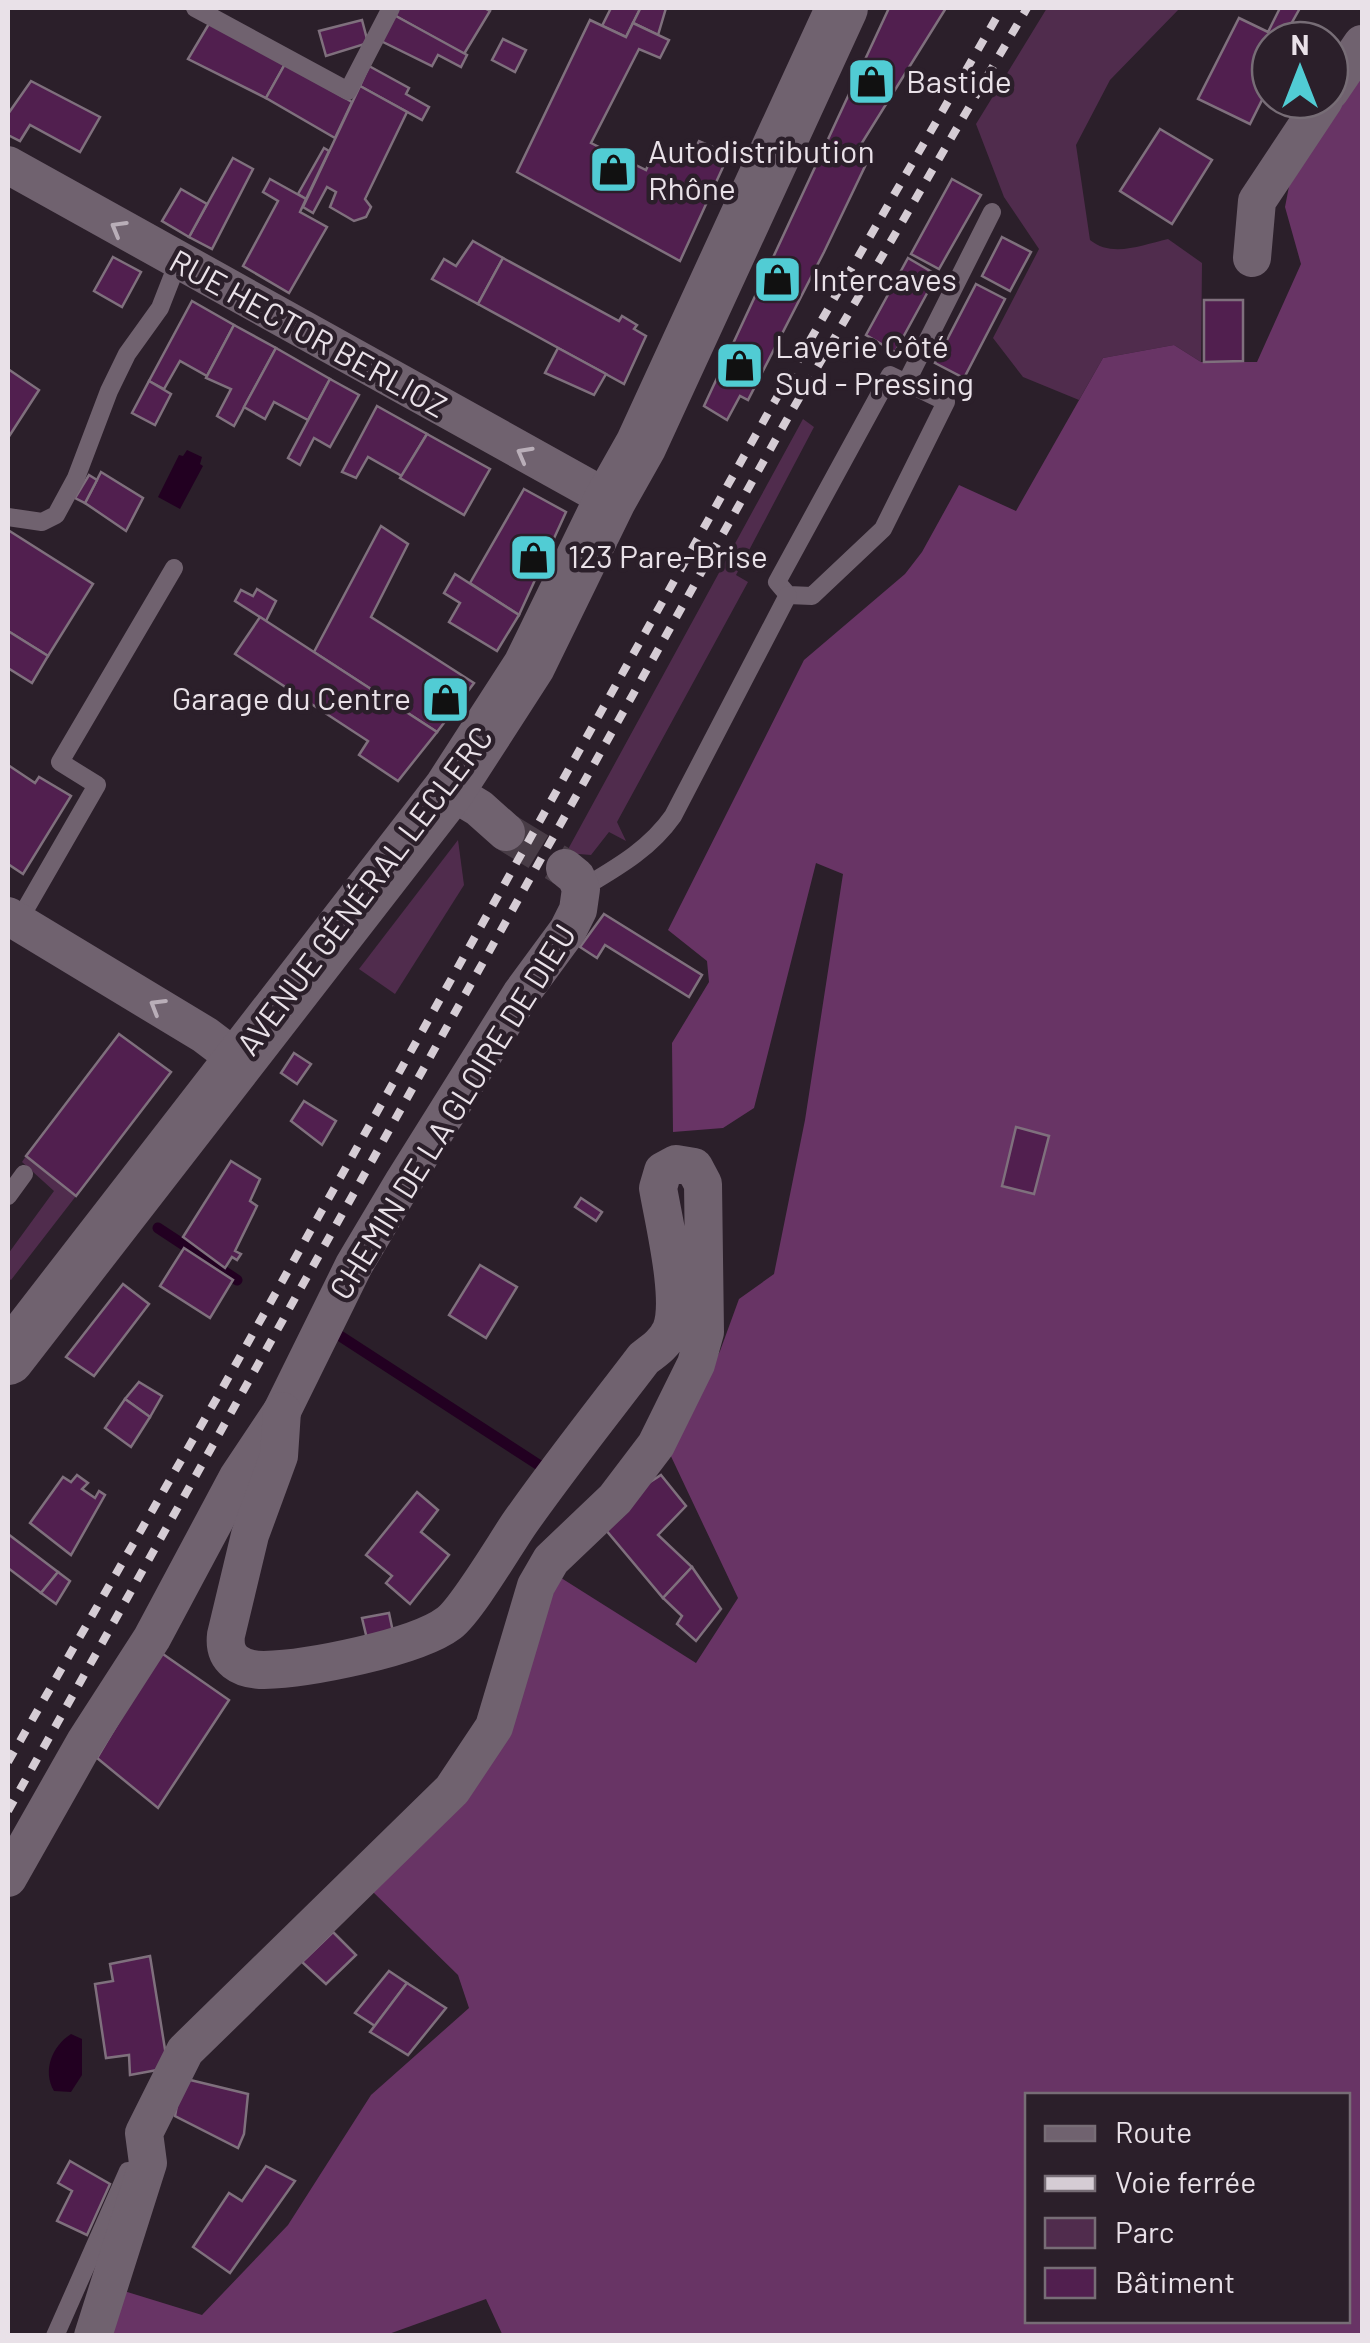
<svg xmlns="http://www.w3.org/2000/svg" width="1370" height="2343" viewBox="0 0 1370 2343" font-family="Barlow,sans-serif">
  <rect width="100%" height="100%" fill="#2b1f2a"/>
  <g fill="#502c4d">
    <path d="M1047,8H1180L1110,80L1076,145L1090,240C1112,258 1142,245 1168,239L1202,263L1201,362L1174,345L1103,358L1079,400L1023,377L993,338L1039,249L1004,197L976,124Z"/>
    <polygon points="803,419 814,427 736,575 748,582 617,822 626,841 609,832 591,855 566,853"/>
    <polygon points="458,840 464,885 395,994 359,969"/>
    <polygon points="26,1156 76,1196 11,1280 8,1278 8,1254 54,1191 22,1162"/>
  </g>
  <path fill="#683465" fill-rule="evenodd" d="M1362,64V2335L503,2336L486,2299L386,2335L112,2336L124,2291L202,2315L288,2225L371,2095L469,2008L458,1975L372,1891L478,1779L558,1576L696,1663L738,1598L668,1450L720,1351L739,1299L774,1274L805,1120L843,874L816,863L754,1108L723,1128L673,1132L672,1043L709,982L707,961L668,930L804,660L905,574L922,552L959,485L1016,511L1103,358L1174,345L1201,362H1257L1301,264L1285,207L1291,176ZM1028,2096H1348V2320H1028Z"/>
  <g fill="#220021">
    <polygon points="187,450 202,457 200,464 203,466 180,509 158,497 179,455 183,456"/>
    <path d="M71,2034L82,2039V2075L71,2092L54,2091C42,2071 52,2046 71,2034Z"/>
  </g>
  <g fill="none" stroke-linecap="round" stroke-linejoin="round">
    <g stroke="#220021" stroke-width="11">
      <polyline points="158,1228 237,1280"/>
      <polyline points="334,1332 545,1469"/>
    </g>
  </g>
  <g fill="#511f4f" stroke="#7f707d" stroke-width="2.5">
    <polygon points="398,8 484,8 490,11 464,54 394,15"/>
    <polygon points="611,8 640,9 626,37 602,26"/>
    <polygon points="636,8 666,8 658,35 633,23 640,9"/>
    <polygon points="889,8 946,8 855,154 868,160 824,252 748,400 740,396 727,420 704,406"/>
    <polygon points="1280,8 1300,8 1290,26 1318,40 1270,40 1270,100 1274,100 1273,103 1263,98 1250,124 1198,99 1239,18 1268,32"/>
    <polygon points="394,15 467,55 461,67 438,55 432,66 381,41"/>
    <polygon points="362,20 368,43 326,56 319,31"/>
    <polygon points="590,20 626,37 633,23 669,40 660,58 639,49 591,143 646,170 656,147 688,163 699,141 729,154 680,261 517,172"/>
    <polygon points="210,22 285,64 266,98 188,59"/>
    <polygon points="503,39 526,50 515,72 492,60"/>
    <polygon points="285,64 352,102 335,138 266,98"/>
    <polygon points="369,66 409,88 406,94 429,107 422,120 360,86"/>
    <polygon points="31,81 100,117 80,152 30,125 20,141 8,135 8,114"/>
    <polygon points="360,86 407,112 365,199 371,207 366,217 354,221 330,207 336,192 327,187 313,213 303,207"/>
    <polygon points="1160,129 1212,160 1172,224 1120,191"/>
    <polygon points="324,148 329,151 306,199 298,194"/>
    <polygon points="233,158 253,169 212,249 189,237"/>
    <polygon points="270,179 306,199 300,212 327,227 289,293 243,266 278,201 263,192"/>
    <polygon points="952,179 981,195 939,269 911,254"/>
    <polygon points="181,189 207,204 189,237 162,221"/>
    <polygon points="1002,237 1031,252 1010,291 982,276"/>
    <polygon points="473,241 503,258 478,304 432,279 444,259 456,266"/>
    <polygon points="113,257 141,272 122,307 94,291"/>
    <polygon points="503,258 619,321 622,316 637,325 634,329 646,336 624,384 478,304"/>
    <polygon points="908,258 937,275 895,352 866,335"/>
    <polygon points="976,284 1005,299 964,378 935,363"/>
    <polygon points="1204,300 1243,300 1243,361 1204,362"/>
    <polygon points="192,301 234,325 207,376 180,361 164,389 149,381"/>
    <polygon points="234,325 276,348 234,426 217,416 231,389 206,378"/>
    <polygon points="276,348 330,379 308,420 274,402 265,419 244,407"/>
    <polygon points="558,348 606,374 594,395 545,373"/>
    <polygon points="8,369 39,390 8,438"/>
    <polygon points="330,379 359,395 330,447 314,438 300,465 288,458"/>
    <polygon points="149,381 171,394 155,425 132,413"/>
    <polygon points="377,406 427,434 402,476 368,457 356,478 342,472"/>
    <polygon points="427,434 490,469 464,515 400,478"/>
    <polygon points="101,472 143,498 126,531 85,503"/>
    <polygon points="89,475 97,480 85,503 75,498"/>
    <polygon points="524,489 566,512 519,615 470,583"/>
    <polygon points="381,526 408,544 371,617 474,683 437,732 314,652"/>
    <polygon points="8,530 93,584 48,656 8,631"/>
    <polygon points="455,574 519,615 497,651 449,622 460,603 444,593"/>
    <polygon points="257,589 276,601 266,621 235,601 241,590 253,596"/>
    <polygon points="260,617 437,732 398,781 359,755 368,741 235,654"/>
    <polygon points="8,631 48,656 32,683 8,668"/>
    <polygon points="8,765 35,783 39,777 71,796 23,874 8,864"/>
    <polygon points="604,914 702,975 689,997 605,945 597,958 580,947"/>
    <polygon points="119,1034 171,1072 76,1196 26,1156"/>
    <polygon points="294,1053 311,1064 297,1084 281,1073"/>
    <polygon points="304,1101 336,1121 322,1145 291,1121"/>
    <polygon points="1016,1127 1049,1136 1034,1194 1002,1186"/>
    <polygon points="231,1161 260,1179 250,1201 257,1206 235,1251 241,1254 237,1260 232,1257 225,1268 183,1237"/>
    <polygon points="581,1198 602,1212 596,1221 575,1207"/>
    <polygon points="184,1248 233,1280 210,1318 160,1286"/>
    <polygon points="480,1265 517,1287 486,1338 449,1315"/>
    <polygon points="123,1284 149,1304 94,1376 66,1357"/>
    <polygon points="139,1382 162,1396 150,1417 125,1399"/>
    <polygon points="125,1399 150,1417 131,1447 105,1428"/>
    <polygon points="77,1475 88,1483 82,1489 95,1498 99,1491 105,1495 71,1555 30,1523 63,1477 71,1482"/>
    <polygon points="661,1475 686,1506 658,1535 692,1567 663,1598 600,1523 630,1495"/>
    <polygon points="417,1492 438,1510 421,1532 449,1555 410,1604 386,1583 392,1576 366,1555"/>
    <polygon points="8,1534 58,1572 41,1593 8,1568"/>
    <polygon points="692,1567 721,1609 696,1641 677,1624 682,1616 663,1598"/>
    <polygon points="58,1572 70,1581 56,1604 41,1593"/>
    <polygon points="389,1613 393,1632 367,1639 362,1618"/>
    <polygon points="160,1652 229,1700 158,1808 97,1758"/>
    <polygon points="333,1932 356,1955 326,1984 302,1962"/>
    <polygon points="150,1956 168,2068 130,2075 129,2055 106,2058 95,1984 113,1981 110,1964"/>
    <polygon points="389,1971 407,1983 375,2026 355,2013"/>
    <polygon points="407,1983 446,2008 408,2055 370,2032"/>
    <polygon points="182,2078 248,2094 244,2134 238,2148 175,2116"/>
    <polygon points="70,2161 110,2184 87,2235 57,2221 72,2191 58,2183"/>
    <polygon points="266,2166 295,2181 230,2273 193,2247 229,2193 242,2201"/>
  </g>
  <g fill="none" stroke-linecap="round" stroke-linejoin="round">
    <polyline stroke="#483c46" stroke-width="38" stroke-dasharray="38 19" stroke-linecap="butt" points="506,832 565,868"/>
    <g stroke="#70626f" stroke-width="18">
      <polyline points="195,8 348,91 391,8"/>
      <polygon points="890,375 946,402 883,529 812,596 788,595 777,582"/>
      <polyline points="906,383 992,212"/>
      <polyline points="8,517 42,522 56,515 76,478 109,391 127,354 160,308 178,262"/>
      <path d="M581,889C616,868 649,850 673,816L788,595"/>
      <polyline points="18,922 97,785 60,762 174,568"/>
      <polyline points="8,1196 24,1174"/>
      <polyline points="55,2336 128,2171"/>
    </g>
    <g stroke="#70626f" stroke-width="38">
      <polyline points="1330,91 1362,44"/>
      <polyline points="8,165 610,500"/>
      <polyline points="1252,258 1257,201 1324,100"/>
      <polyline points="449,790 479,808 506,832"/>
      <polyline points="8,916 205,1035 238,1060"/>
      <polyline points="8,1878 85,1742 152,1638 238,1477 282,1411 354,1265 404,1181 521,994 568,930 578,910 581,889 576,877 565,868"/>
      <path d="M93,2336L148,2163L144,2133L185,2051L452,1790L494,1727L536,1586L551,1560L615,1499L656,1445L696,1364L705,1332L703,1184L694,1167L676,1164L663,1171L658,1188C664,1223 683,1300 671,1330C665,1343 655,1350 644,1358C602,1413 559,1467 519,1524C504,1546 467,1609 449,1623C416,1648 307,1669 264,1670C241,1670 223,1660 226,1635L250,1535L279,1456L282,1411"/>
    </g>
    <polyline stroke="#70626f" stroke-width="52" points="8,1359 449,790 529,666 610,500 641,445 842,8"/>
    <g stroke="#d5ccd4" stroke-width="8" stroke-dasharray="12 12" stroke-linecap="butt">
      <polyline points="8,1762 218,1396 772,406 1002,8"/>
      <polyline points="8,1811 790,414 1027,8"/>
    </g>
  </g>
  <defs><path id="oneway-chevron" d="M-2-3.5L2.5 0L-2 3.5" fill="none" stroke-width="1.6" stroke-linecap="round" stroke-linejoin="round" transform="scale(2.5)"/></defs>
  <g stroke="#b9aeb8">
    <use href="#oneway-chevron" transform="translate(118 228) rotate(-150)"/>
    <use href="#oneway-chevron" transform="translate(524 454) rotate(-151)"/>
    <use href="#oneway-chevron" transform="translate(157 1006) rotate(-149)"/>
  </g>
  <defs>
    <symbol id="shop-square" viewBox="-11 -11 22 22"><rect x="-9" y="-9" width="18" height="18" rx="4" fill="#51ccd4" stroke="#2b1f2a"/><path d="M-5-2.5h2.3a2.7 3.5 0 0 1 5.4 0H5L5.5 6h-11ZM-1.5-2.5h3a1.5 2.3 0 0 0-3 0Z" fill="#111"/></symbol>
  </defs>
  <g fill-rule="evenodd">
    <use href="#shop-square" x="844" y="54" width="55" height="55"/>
    <use href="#shop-square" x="586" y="142" width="55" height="55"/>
    <use href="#shop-square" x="750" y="252" width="55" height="55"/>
    <use href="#shop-square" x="712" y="338" width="55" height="55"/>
    <use href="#shop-square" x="506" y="530" width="55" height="55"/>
    <use href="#shop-square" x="418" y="672" width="55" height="55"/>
  </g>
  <g text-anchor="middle" stroke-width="9" stroke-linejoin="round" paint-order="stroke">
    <g font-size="32" fill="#e9e1e8" stroke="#2b1f2a" text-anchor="start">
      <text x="906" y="93">Bastide</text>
      <text x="648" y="163">Autodistribution<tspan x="648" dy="37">Rhône</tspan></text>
      <text x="812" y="291">Intercaves</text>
      <text x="775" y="358">Laverie Côté<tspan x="775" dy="37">Sud - Pressing</tspan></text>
      <text x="568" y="568">123 Pare-Brise</text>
      <text x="411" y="710" text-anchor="end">Garage du Centre</text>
    </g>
    <g font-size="32" fill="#e9e1e8" stroke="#2b1f2a">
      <text transform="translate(308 334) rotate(29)" y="11">RUE HECTOR BERLIOZ</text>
      <text transform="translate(365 891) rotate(-53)" y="11">AVENUE GÉNÉRAL LECLERC</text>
      <text transform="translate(453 1112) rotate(-58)" y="11">CHEMIN DE LA GLOIRE DE DIEU</text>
    </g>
  </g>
  <rect width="1370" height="2343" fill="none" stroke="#e9e1e8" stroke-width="20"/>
  <rect x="1025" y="2093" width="325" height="230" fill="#2b1f2a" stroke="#776d76" stroke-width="2.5"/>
  <rect x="1045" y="2126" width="50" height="15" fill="#70626f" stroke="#776d76" stroke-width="2.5"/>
  <text x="1115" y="2143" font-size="30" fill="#e9e1e8">Route</text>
  <rect x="1045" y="2176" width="50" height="15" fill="#d5ccd4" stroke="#776d76" stroke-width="2.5"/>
  <text x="1115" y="2193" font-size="30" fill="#e9e1e8">Voie ferrée</text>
  <rect x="1045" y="2218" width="50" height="30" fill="#502c4d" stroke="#776d76" stroke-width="2.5"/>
  <text x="1115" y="2243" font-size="30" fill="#e9e1e8">Parc</text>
  <rect x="1045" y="2268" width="50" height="30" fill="#511f4f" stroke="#776d76" stroke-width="2.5"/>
  <text x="1115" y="2293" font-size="30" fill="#e9e1e8">Bâtiment</text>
  <g transform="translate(1300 70)"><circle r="48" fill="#2b1f2a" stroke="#776d76" stroke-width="2.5"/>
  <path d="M0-8L18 38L0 25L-18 38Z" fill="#51ccd4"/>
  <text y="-15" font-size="28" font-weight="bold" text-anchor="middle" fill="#e9e1e8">N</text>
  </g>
</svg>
